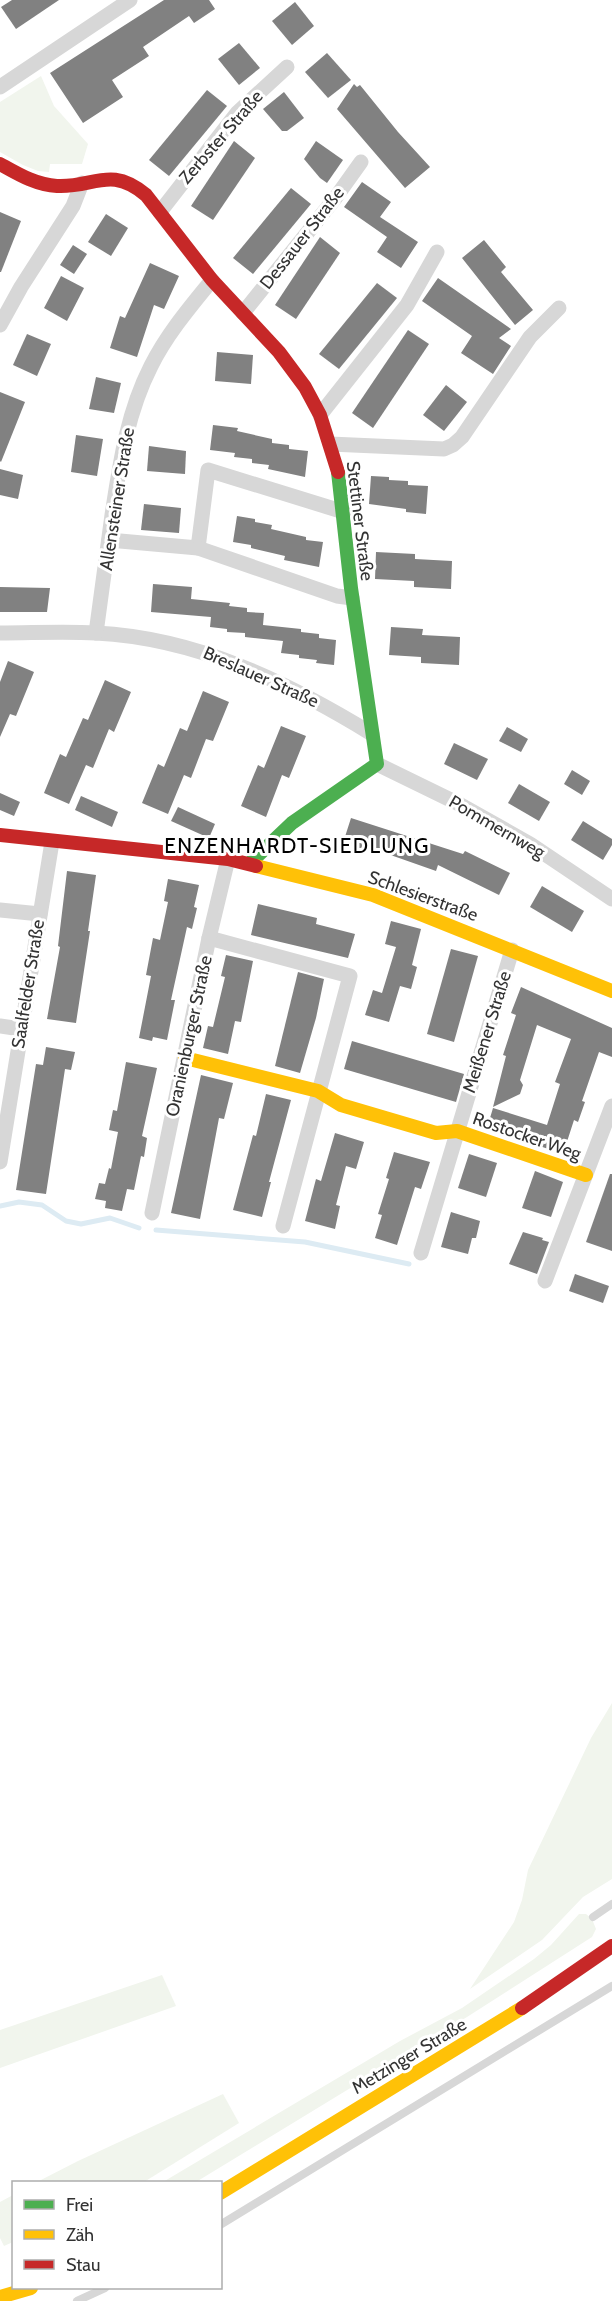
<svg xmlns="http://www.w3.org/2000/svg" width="612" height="2301" viewBox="0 0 612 2301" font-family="Cabin,sans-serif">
  <rect width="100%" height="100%" fill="#fff"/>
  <g fill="#f1f5ed">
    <polygon points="41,76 54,106 88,144 82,164 50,164 49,172 38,171 23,165 0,152 0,102"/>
    <polygon points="612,1703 612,1879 583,1897 542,1940 470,1989 514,1922 522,1900 528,1870 591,1738"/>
    <polygon points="579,1914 586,1914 592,1919 596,1929 592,1937 467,2017 196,2182 163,2182 400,2041 462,2008 534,1959 551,1945"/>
    <polygon points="162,1975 176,2006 0,2068 0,2030"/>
    <polygon points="223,2094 239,2123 144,2182 37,2182 78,2161"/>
    <polygon points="13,2195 13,2242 4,2246 0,2238 0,2202"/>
  </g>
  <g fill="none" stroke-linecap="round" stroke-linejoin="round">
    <g stroke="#ddebf3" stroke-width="5">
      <polyline points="0,1206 19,1202 42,1205 66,1221 81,1224 110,1218 139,1228"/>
      <polyline points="156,1230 305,1242 409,1264"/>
    </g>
  </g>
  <g fill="#818181">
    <polygon points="12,0 59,0 16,29 1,7"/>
    <polygon points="164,0 209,0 215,9 194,23 189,16 143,47 149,56 112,80 123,97 83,123 50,73"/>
    <polygon points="295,2 314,26 292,45 272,21"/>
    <polygon points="239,43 260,68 239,85 218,59"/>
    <polygon points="327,53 351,80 328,98 305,72"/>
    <polygon points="354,84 357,87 360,85 398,132 430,167 405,188 337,109"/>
    <polygon points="207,90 227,106 169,176 149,160"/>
    <polygon points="284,92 304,118 287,131 282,131 263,109"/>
    <polygon points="234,141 255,158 213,220 191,206"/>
    <polygon points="316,141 343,160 327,183 320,178 304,159"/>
    <polygon points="362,182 391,202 380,217 418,242 401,268 377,252 387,237 344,207"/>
    <polygon points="291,188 311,204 253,274 233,258"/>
    <polygon points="0,212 21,221 1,272 0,272"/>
    <polygon points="106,214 128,228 111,256 88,242"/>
    <polygon points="320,237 340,253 296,319 275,305"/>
    <polygon points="484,240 506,267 501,272 533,310 515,325 462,258"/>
    <polygon points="73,245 87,254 74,274 60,265"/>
    <polygon points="150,263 179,276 164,309 154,305 137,357 110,348 120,316 125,318"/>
    <polygon points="61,276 84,288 67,321 44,308"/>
    <polygon points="438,278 511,329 499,338 511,346 493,374 461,353 472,336 422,301"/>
    <polygon points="377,283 397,298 339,369 319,354"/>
    <polygon points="408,330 429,344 373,428 352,413"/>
    <polygon points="27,334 51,344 37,376 13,365"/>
    <polygon points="217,352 253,355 251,384 215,381"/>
    <polygon points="96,377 121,383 114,413 89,409"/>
    <polygon points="446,385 467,402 444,431 423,415"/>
    <polygon points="0,392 25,402 1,462 0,461"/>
    <polygon points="213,425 238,428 237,431 272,439 272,443 289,445 289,449 308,451 305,477 268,469 269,465 252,463 252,459 234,457 235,453 210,450"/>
    <polygon points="76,435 103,439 97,476 71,472"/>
    <polygon points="149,446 186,451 185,474 147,471"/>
    <polygon points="0,469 23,475 18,499 0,495"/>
    <polygon points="371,476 389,477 389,480 408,481 408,485 428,486 426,514 406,512 406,509 369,504"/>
    <polygon points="144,504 181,508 179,533 141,530"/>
    <polygon points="237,516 255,519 255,522 272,525 271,529 306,537 306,540 323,542 319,567 284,560 285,556 251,548 251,545 233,542"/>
    <polygon points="376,552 415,554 415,559 452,561 451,589 414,587 414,581 375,579"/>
    <polygon points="153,584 192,587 191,599 230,603 229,606 247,608 247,612 264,613 263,625 301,629 301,632 319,634 319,638 336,640 334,665 316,663 317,660 299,658 299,655 281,653 283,641 245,637 245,633 227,632 227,629 210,627 211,617 151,612"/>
    <polygon points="0,587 50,588 47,612 0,612"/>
    <polygon points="391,627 423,629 422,635 460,637 459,665 421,663 421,657 389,655"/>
    <polygon points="8,661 34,672 16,716 10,714 0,737 0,682"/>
    <polygon points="105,680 131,692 114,732 109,729 93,768 86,765 69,804 44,793 60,754 66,757 83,718 88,720"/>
    <polygon points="203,691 229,702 213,741 206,739 191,778 184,775 168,814 142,803 158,764 164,767 180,728 187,731"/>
    <polygon points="281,726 306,736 289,778 282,775 266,817 241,806 258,765 264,768"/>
    <polygon points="507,727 528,739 521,752 499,741"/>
    <polygon points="454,743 488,759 477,780 444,764"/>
    <polygon points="572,770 590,781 582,795 564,784"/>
    <polygon points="519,784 550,802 539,821 508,803"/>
    <polygon points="0,793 20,802 14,816 0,810"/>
    <polygon points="81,796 118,812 112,827 75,810"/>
    <polygon points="178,807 215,824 209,838 171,821"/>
    <polygon points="351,818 463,854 465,851 510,873 499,895 438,865 436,871 382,852 381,855 343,843"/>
    <polygon points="583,821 612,839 612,845 603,860 571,840"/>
    <polygon points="67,871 96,875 88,931 90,931 76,1023 47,1019 60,947 58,946"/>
    <polygon points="168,879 199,885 194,907 197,908 192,929 187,927 171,1000 175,1000 167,1040 153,1037 152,1041 139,1038 151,976 146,975 153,938 160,940 168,902 164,901"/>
    <polygon points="542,886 584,911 572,932 530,907"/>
    <polygon points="258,904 317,918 316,924 355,934 348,958 251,935"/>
    <polygon points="391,921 421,929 412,965 417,967 411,989 400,986 389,1022 365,1015 373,990 382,993 396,947 385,944"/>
    <polygon points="451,949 478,956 454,1042 427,1034"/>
    <polygon points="226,955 253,961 241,1022 235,1021 228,1054 203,1048 208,1026 213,1027 225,977 221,976"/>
    <polygon points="298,972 324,979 316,1018 300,1073 275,1066"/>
    <polygon points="521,987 612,1028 612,1057 599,1052 582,1101 585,1102 578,1122 574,1120 563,1154 487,1128 493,1108 547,1125 560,1084 555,1082 571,1039 537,1025 520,1080 523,1085 520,1094 493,1107 506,1056 503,1055 516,1015 511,1013"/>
    <polygon points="352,1041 464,1074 456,1102 344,1069"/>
    <polygon points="46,1047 75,1052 71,1070 65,1069 46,1194 16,1190 36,1064 43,1065"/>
    <polygon points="126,1062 157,1068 142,1136 147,1138 144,1157 141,1156 134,1190 127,1189 122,1211 105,1208 106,1201 95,1199 99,1183 105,1184 109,1168 111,1169 118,1132 109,1130 113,1110 117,1111"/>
    <polygon points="201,1075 233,1083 224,1119 219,1118 200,1219 171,1213"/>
    <polygon points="266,1094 291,1100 269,1182 271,1182 262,1217 233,1210 253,1135 256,1136"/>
    <polygon points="335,1133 364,1142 356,1169 346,1166 336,1205 340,1206 335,1229 305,1221 316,1179 321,1181"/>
    <polygon points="394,1152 430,1162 421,1189 415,1187 397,1245 375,1238 382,1215 378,1214 389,1179 386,1178"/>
    <polygon points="469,1154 497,1163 486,1197 458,1188"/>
    <polygon points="535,1171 563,1182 551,1217 522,1208"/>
    <polygon points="610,1174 612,1174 612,1251 586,1242"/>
    <polygon points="451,1212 480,1221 476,1238 472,1238 468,1254 441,1247"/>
    <polygon points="523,1232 543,1238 542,1240 549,1242 537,1274 509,1264"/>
    <polygon points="575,1274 609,1286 603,1303 569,1291"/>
  </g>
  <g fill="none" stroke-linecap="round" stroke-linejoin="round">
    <g stroke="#d7d7d7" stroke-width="8">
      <polyline points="593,1917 612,1904"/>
      <polyline points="220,2225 612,1986"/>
      <polyline points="77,2301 105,2288"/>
    </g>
    <g stroke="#d7d7d7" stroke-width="15">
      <polyline points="0,87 130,0"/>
      <polyline points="160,212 237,113 287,67"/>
      <polyline points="243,313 336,197 361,162"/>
      <polyline points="0,325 21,287 73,206 82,183"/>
      <polyline points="320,415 407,305 437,252"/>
      <polyline points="330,444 444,449 453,445 462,437 530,337 559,308"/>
      <polyline points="109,540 198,548 208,470 344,512"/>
      <polyline points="198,548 337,596 352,598"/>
      <path d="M0,633C32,633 64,631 96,633C197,638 287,682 372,734"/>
      <path d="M96,633C101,594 107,554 112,515C120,463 127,413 151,366C167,334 190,307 212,280"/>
      <polyline points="377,764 459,804 530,844 612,899"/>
      <polyline points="0,910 40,914"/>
      <polyline points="209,938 350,976 283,1226"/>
      <polyline points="0,1026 21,1029"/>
      <polyline points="0,1162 52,842"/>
      <polyline points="152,1213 209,938 228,859"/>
      <polyline points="421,1253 512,950"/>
      <polyline points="545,1281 612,1106"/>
    </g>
    <polyline stroke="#4caf50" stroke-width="14" points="250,863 292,823 377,764 351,588 338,472"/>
    <g stroke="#ffc107" stroke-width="14">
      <polyline points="256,866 373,895 612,991"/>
      <polyline points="185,1058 318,1091 341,1105 436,1133 457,1131 586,1175"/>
      <polyline points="220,2193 522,2008"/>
      <polyline points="0,2297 31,2288"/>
    </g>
    <g stroke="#c62828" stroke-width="14">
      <path d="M0,164C18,174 36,185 57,186C94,188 110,165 146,195L212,280L279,352L305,387L320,415L338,472"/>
      <polyline points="0,835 228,859 256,866"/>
      <polyline points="522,2008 612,1946"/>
    </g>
  </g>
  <g text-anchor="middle" stroke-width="6" stroke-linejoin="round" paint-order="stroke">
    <g font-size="18" fill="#333" stroke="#fff">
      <text transform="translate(221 137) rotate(-49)" y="6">Zerbster Straße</text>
      <text transform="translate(302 238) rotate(-52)" y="6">Dessauer Straße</text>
      <text transform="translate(117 499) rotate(-81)" y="6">Allensteiner Straße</text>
      <text transform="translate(360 521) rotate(83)" y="6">Stettiner Straße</text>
      <text transform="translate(261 677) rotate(24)" y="6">Breslauer Straße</text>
      <text transform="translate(497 827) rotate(30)" y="6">Pommernweg</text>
      <text transform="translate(423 896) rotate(20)" y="6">Schlesierstraße</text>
      <text transform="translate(28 984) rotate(-81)" y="6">Saalfelder Straße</text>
      <text transform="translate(487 1032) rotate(-73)" y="6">Meißener Straße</text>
      <text transform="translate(189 1036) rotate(-78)" y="6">Oranienburger Straße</text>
      <text transform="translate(527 1136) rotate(19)" y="6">Rostocker Weg</text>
      <text transform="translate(409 2056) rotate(-31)" y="6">Metzinger Straße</text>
    </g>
    <g font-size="21" letter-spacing="1.5" fill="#000" stroke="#fff">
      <text x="297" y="853">ENZENHARDT-SIEDLUNG</text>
    </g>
  </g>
  <rect x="12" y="2181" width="210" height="108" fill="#ffffff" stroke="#adadad" stroke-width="1.5"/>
  <rect x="24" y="2200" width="30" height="9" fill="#4caf50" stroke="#adadad" stroke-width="1.5"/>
  <text x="66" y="2211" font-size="18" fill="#333333">Frei</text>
  <rect x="24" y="2230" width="30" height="9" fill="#ffc107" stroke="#adadad" stroke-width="1.5"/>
  <text x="66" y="2241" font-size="18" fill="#333333">Zäh</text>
  <rect x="24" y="2260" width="30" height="9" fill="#c62828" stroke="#adadad" stroke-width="1.5"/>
  <text x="66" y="2271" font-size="18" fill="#333333">Stau</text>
</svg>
